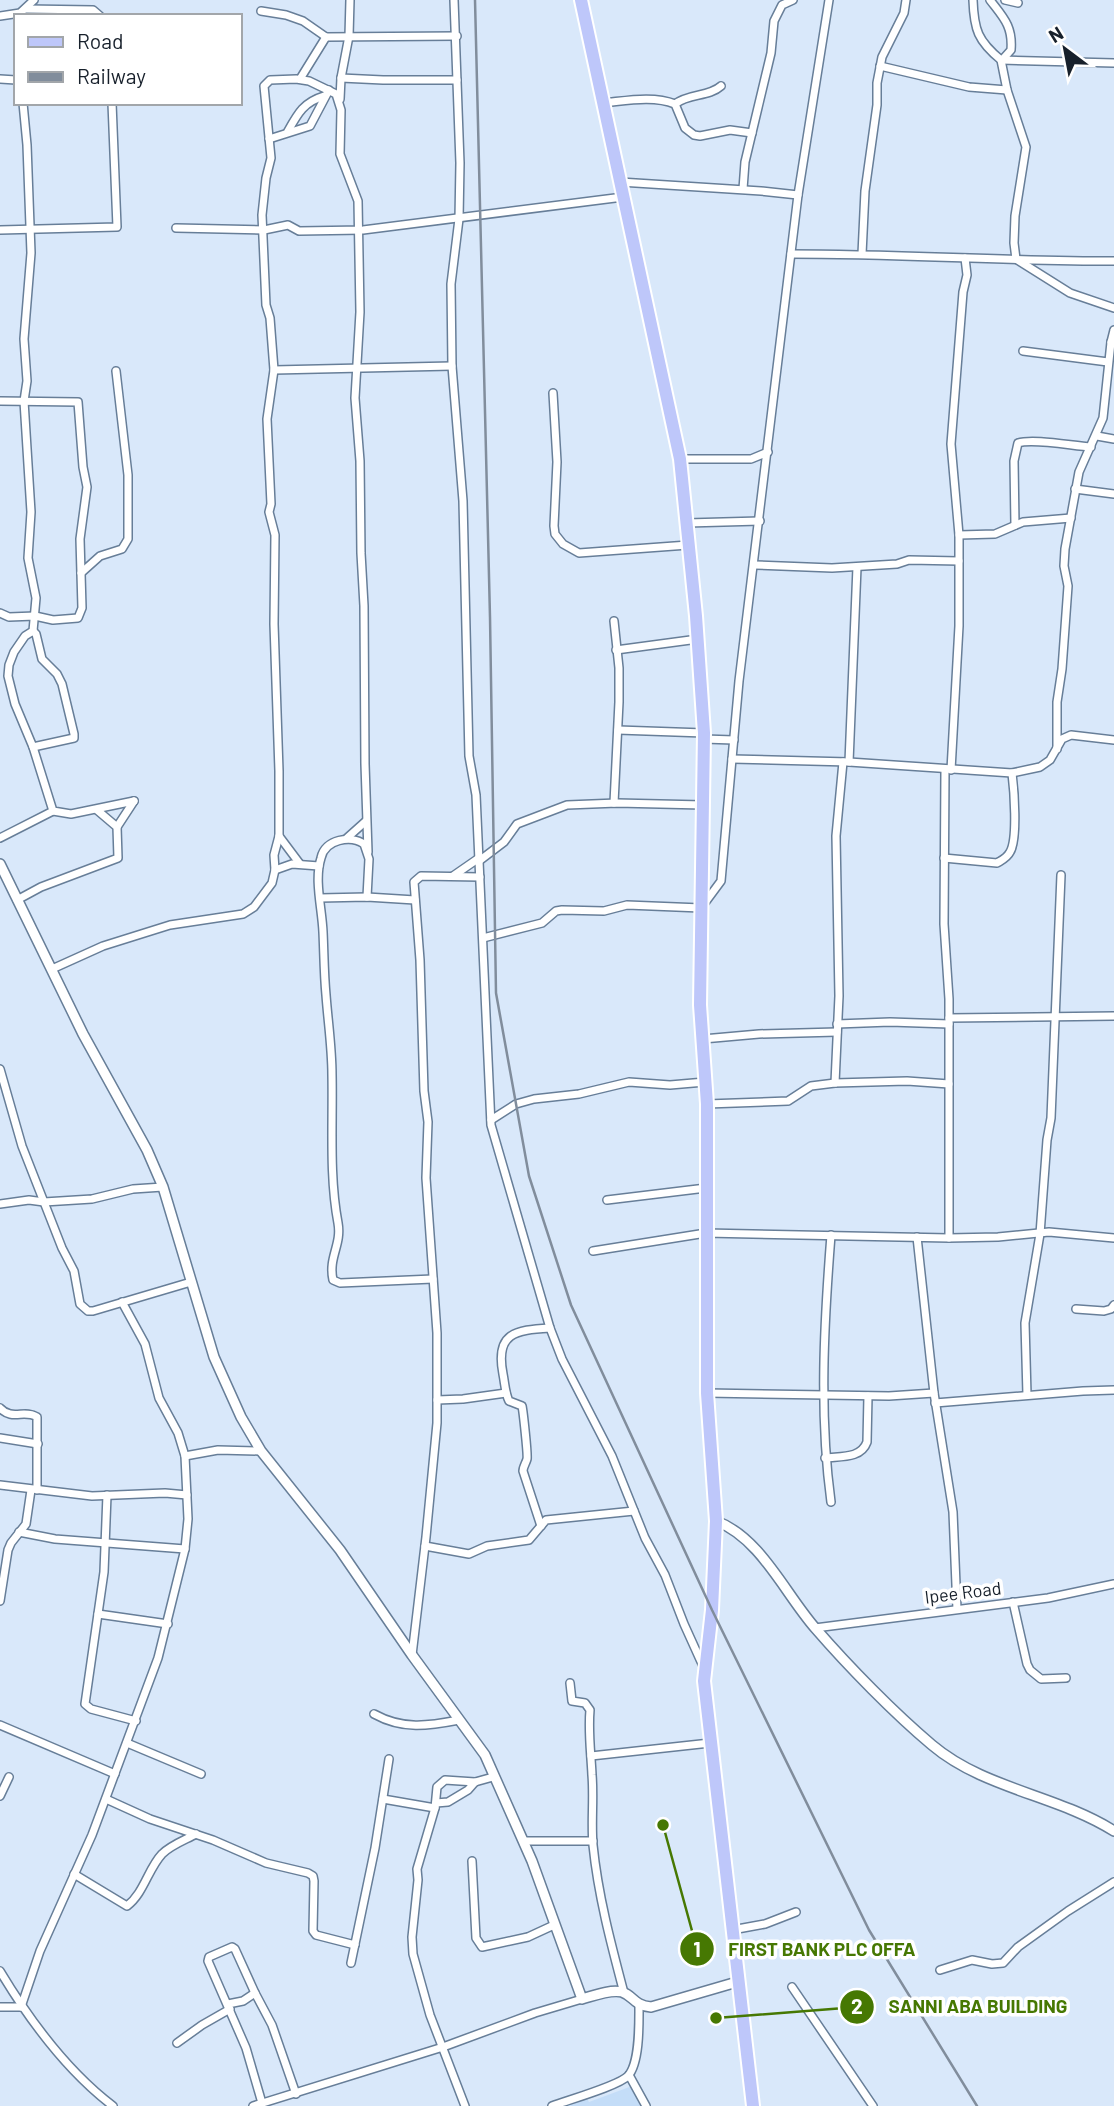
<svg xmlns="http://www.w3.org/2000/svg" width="1114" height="2106" viewBox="0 0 1114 2106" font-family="Barlow,sans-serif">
  <rect width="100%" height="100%" fill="#d9e8fa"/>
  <polygon fill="#c4ddf8" points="632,2086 642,2106 557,2106 585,2094 589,2102"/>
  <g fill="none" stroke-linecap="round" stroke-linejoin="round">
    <defs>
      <g id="minor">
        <polyline points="454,0 460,163 459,219 451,284 452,366 463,501 469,756 476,795 491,1125 550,1328 562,1359 612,1456 645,1538 665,1575 684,1624 703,1666"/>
        <path d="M973,0C974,30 978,41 1001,60L1007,90L1026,147L1015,216L1014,243L1016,259L1070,293L1114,308"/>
        <path d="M990,0C1003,17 1013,26 1011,50L1002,60"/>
        <polyline points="1005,0 1018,3"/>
        <polyline points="26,9 93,10 100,16"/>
        <polyline points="261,11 286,15 303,21 326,37 457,36"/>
        <polyline points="0,16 20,13 34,0"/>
        <polyline points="1001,60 1114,63"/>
        <polyline points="880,66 969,87 1007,90"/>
        <polyline points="341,78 383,80 457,80"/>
        <polyline points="0,79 16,80"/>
        <polyline points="300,79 326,37"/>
        <polyline points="340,99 341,78 349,36 350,0"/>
        <polyline points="23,103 27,145 31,253 24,339 27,381 24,401 31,512 28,558 36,598 33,631 25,636 14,652 9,665 8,676 15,704 33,747 53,811 71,814 134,801"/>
        <path d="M603,103C625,101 653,95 675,104L685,128L694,135L700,136L730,130L752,133"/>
        <path d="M675,104C689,93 709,97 721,86"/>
        <path d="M288,131C298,113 304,102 324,96"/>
        <polyline points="269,139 310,126 329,90"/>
        <polyline points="620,182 761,191 798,195"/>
        <polyline points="743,189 745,162 771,53 774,21 782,5 793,0"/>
        <polyline points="176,228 264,230 288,225 299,231 363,230 623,197"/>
        <polyline points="0,230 117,227 112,103"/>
        <path d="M791,254C899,254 1006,261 1114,261"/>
        <polyline points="862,254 865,191 877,105 877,83 882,57 904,13 906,0"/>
        <polyline points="1111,342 1114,330"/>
        <polyline points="1023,351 1108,362"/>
        <polyline points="274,370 452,366"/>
        <polyline points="553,393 557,462 554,526 555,534 563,544 579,553 688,545"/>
        <polyline points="0,401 78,402 83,467 87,487 80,539 82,608 78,618 53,620 35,616 9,617 0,613"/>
        <polyline points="1097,436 1114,439"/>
        <polyline points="680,459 751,459 768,452"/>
        <polyline points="1075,489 1114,494"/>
        <polyline points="687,523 760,521"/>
        <path d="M1015,525L1014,461L1018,443C1033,438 1073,446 1091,447"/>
        <polyline points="959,535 995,534 1023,522 1071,518"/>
        <polyline points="755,565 832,568 897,564 909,560 959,561"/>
        <polyline points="81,573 100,556 122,549 128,539 128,475 116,371"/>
        <polyline points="33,631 36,634 42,659 57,674 62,684 74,734 74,738 33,747"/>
        <polyline points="616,650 698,639"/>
        <polyline points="618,730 704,733"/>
        <polyline points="704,739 734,740"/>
        <polyline points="1057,749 1057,702 1062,669 1068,586 1064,566 1065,549 1079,472 1103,418 1111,342 1114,343"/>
        <polyline points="732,759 849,762 1012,773 1040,767 1050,760 1062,739 1071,735 1114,740"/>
        <polyline points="849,762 857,567"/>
        <polyline points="945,770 944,924 949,999 949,1238"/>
        <polyline points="951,770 959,626 959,535 951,444 963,292 967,275 965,258"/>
        <polyline points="614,803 619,702 619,668 614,621"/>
        <polyline points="117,827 134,801"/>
        <polyline points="279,836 300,864"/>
        <polyline points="0,838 53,811"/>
        <polyline points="347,838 366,821"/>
        <path d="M944,858L997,863C1002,860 1007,858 1010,852C1018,839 1014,789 1012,773"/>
        <polyline points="479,861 504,842 517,824 567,805 617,803 703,805"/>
        <polyline points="275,870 292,864 319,866"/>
        <polyline points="453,876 479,858"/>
        <path d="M367,897L369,859L364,844C351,835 325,839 321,858C314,880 322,908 323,932C324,953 324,974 326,995C328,1022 332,1048 332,1075C333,1124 329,1175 338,1223C342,1245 328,1257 333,1280L340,1283L433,1279"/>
        <polyline points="320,898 367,897 415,900"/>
        <polyline points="17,900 41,887 118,858 117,827 97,810"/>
        <polyline points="483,938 542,923 556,911 562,910 604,911 627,905 701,908 721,881 739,681 798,195 829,0"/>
        <polyline points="52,969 103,946 170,925 243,914 254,907 272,883 275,870 274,855 279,836 279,771 274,624 275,535 269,512 271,504 267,419 274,370 270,318 266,305 262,215 266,178 271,158 264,86 270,80 296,79 309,81 336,94 341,110 340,154 358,201 360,312 355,398 360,461 361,553 364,606 365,764 368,852"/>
        <polyline points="949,1018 1114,1016"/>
        <polyline points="837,1024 890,1022 949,1024"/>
        <polyline points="703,1039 759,1034 837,1032"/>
        <polyline points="0,1069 22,1146 62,1248 74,1271 80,1304 88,1311 93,1311 191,1282"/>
        <polyline points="835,1083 839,996 836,836 843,762"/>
        <polyline points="707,1104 788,1101 811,1086 835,1083 907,1081 949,1084"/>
        <polyline points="491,1120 516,1104 534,1099 579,1094 629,1082 670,1085 705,1082"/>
        <polyline points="607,1200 706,1188"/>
        <polyline points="0,1204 29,1200 44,1202 92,1199 133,1189 163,1187"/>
        <polyline points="917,1237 934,1393 953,1512 957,1609"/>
        <polyline points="593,1251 706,1233 949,1238 998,1237 1049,1232 1114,1238"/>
        <polyline points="122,1302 145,1344 159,1398 178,1433 185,1456"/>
        <polyline points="1076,1309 1104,1311 1111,1309 1114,1305"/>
        <polyline points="707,1393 889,1396 934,1393"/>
        <polyline points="1027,1395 1025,1323 1040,1234 1047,1140 1051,1118 1061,875"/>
        <polyline points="437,1400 463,1399 506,1393"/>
        <polyline points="935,1403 1083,1391 1114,1390"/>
        <path d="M0,1408C12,1421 24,1409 37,1417V1490"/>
        <polyline points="0,1438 38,1444"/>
        <path d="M825,1458C840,1456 861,1459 867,1442L868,1396"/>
        <polyline points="0,1485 92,1496 165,1493 187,1495"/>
        <polyline points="107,1495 104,1572 85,1704 91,1709 136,1721"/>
        <path d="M831,1502C819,1414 824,1324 831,1235"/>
        <path d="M541,1526L523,1471C523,1467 526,1463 527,1459C528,1455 523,1410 522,1406L509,1401C505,1393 505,1384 503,1374C495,1333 515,1330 550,1328"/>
        <polyline points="19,1532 55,1539 185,1549"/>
        <polyline points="425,1546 469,1554 487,1546 529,1540 546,1520 634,1511"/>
        <polyline points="0,1601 8,1550 11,1543 26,1524 31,1490"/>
        <polyline points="1013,1602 1027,1664 1030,1670 1041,1679 1066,1678"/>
        <polyline points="98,1614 168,1624"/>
        <polyline points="815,1628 1048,1598 1114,1584"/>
        <polyline points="412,1655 426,1537 437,1423 437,1333 426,1178 428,1122 424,1091 420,960 414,882 421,876 480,877"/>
        <path d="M570,1683L572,1701L585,1703L590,1710C588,1732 591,1753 592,1775C594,1798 591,1822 593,1845C598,1895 611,1944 624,1993"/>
        <path d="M374,1714C403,1730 428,1726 459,1720"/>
        <polyline points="0,1725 115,1774"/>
        <polyline points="127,1743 201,1774"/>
        <polyline points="591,1756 710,1743"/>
        <polyline points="0,1796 9,1777"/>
        <polyline points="106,1799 150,1819 213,1840 266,1863 308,1873 313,1876 314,1881 313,1931 316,1935 355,1945"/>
        <polyline points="383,1799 435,1808"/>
        <polyline points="436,1803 448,1802 468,1790 475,1782 493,1777"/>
        <polyline points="523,1841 593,1841"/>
        <polyline points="472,1861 476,1938 482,1947 528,1937 554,1925"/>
        <path d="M74,1874L127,1906C144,1893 148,1869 162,1854C171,1845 185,1840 196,1834"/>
        <polyline points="732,1930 765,1924 796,1912"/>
        <polyline points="351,1963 375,1848 389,1759"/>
        <polyline points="940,1970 972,1960 992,1964 1003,1963 1018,1947 1068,1911 1114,1882"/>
        <path d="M0,1971C30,2021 67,2071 113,2106"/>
        <polyline points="792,1987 873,2106"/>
        <polyline points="228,2004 243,2001 255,1993"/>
        <polyline points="0,2007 21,2007"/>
        <polyline points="21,2007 40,1951 92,1835 158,1658 185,1549 188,1519 185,1456 218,1450 261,1451"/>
        <polyline points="177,2043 202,2025 230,2009"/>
        <polyline points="629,2075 646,2106"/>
        <polyline points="262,2103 246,2048 208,1961 209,1957 232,1947 235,1949 255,1993 272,2025 296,2094"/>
        <polyline points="253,2106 443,2047 535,2013 582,1999"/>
        <polyline points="465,2106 430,2015 413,1954 412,1937 418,1880 417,1869 435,1808 437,1787 445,1780 475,1782"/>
        <path d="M552,2106C568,2100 618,2086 628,2076C640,2063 639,2023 639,2006"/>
      </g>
      <g id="tertiary">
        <path d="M0,864L83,1034L147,1150L163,1187L214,1357L241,1417L261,1451L340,1550L412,1655L485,1755L532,1861L582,1999C593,1996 610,1989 622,1992C634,1996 633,2005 651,2007L737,1982"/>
        <path d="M716,1521C761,1538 785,1594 816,1629C849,1667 894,1713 932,1745C984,1789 1057,1795 1114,1831"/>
      </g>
      <polyline id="primary" points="581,0 680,459 696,616 704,733 700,1005 707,1104 707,1393 716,1521 712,1610 704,1681 753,2106"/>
    </defs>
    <use href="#minor" stroke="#677e98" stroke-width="10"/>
    <use href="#tertiary" stroke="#677e98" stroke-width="12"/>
    <use href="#primary" stroke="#fff" stroke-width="16"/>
    <use href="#minor" stroke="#fff" stroke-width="7"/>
    <use href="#tertiary" stroke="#fff" stroke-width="9"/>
    <use href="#primary" stroke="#bec7fa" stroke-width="12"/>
    <polyline stroke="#818d9c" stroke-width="2.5" points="475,0 490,617 496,993 529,1176 571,1305 712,1610 869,1930 977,2106"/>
  </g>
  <g text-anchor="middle" stroke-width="7" stroke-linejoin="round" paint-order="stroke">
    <g font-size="18" fill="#17202b" stroke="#fff">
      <text transform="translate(963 1593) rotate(-7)" y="6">Ipee Road</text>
    </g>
  </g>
  <path fill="none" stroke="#467802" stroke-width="2.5" d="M663 1825L697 1949M716 2018L857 2007"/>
  <g fill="#467802" stroke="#fff" stroke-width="2.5">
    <circle cx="663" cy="1825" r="7"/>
    <circle cx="716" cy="2018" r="7"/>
    <circle cx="697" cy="1949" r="18"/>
    <circle cx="857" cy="2007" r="18"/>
  </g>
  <g font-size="21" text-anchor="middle" font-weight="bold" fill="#fff">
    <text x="697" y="1957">1</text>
    <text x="857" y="2014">2</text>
  </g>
  <g font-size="19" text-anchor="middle" font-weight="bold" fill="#467802" stroke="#fff" stroke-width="7" stroke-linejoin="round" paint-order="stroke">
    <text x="822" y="1956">FIRST BANK PLC OFFA</text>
    <text x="978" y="2013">SANNI ABA BUILDING</text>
  </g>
  <rect x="14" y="14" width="228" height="91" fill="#ffffff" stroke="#a2a6aa" stroke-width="2"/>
  <rect x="28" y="37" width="35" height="10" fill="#bec7fa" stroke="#a2a6aa" stroke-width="2"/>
  <text x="77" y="49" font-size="21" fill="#17202b">Road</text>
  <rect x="28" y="72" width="35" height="10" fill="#818d9c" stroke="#a2a6aa" stroke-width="2"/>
  <text x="77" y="84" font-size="21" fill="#17202b">Railway</text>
  <g transform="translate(1065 49) rotate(328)" stroke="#ffffff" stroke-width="5" paint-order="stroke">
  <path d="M0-5L12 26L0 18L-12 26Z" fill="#17202b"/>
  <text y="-10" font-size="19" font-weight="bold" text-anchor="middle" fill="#17202b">N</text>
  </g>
</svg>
